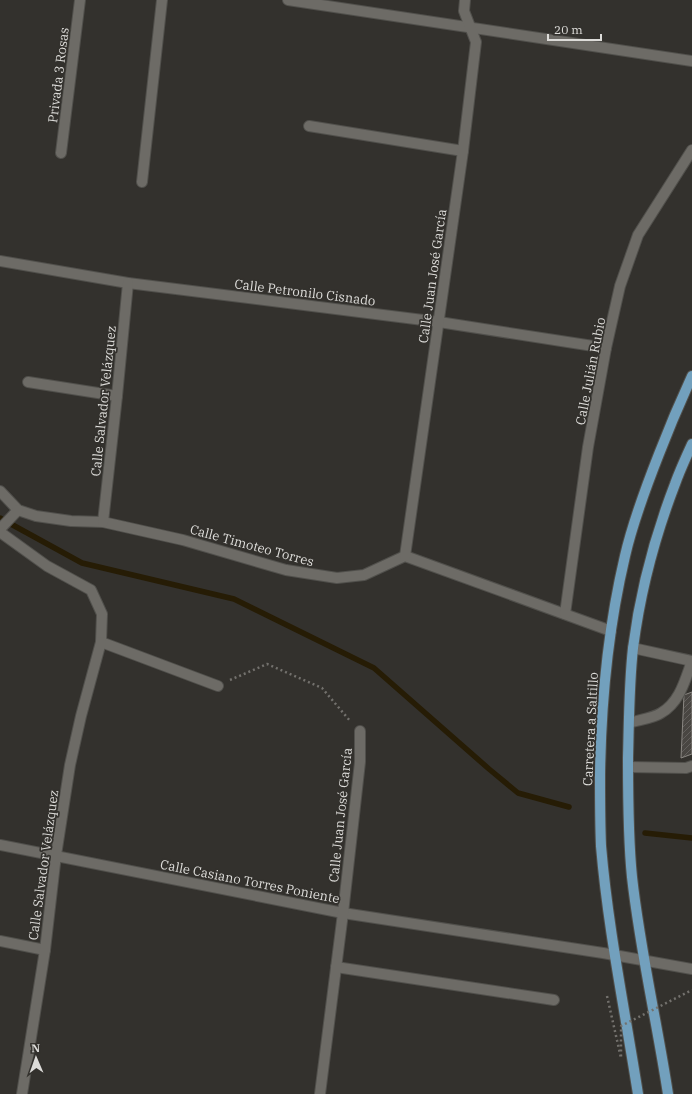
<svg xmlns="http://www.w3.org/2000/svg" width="692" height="1094" viewBox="0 0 692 1094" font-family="'IBM Plex Serif',serif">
  <defs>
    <pattern id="building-hatch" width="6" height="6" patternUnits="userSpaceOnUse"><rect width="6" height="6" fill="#494642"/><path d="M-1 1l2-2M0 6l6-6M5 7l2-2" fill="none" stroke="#63605d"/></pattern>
  </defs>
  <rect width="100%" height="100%" fill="#33312d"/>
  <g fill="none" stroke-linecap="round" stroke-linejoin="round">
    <g stroke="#261c05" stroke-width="5.5">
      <polyline points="0,518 82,563 234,599 374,668 489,769 518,793 569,807"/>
      <polyline points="645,833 692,838"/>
    </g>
  </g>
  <polygon fill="url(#building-hatch)" stroke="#8a8782" points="692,692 692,754 681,758 684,695"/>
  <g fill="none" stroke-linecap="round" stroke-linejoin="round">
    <defs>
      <g id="minor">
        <polyline points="288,0 692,61"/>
        <polyline points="309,126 463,151"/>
        <polyline points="61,153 80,0"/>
        <polyline points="142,182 162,0"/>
        <polyline points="0,261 128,283 439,322 606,348"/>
        <polyline points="28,382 117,396"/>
        <polyline points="0,491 18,510 36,516 71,521 103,522 183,540 286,570 337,578 364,575 405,556 611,631"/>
        <polyline points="103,522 117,396 128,283"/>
        <polyline points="0,529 18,510"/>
        <polyline points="0,532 47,566 91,590 102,614 101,642 218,686"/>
        <polyline points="405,556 463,151 476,42 464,11 465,0"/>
        <polyline points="565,614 588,447 606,348 620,286 638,235 692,150"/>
        <polyline points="633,648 692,661"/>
        <path d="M629,723C638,720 654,718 661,713C680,702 685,680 692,661"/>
        <polyline points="628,767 686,768 692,766"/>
        <polyline points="0,845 343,913 603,953 692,969"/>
        <polyline points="0,941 45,950"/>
        <polyline points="336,967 554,1000"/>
        <polyline points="22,1094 45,950 56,855 70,765 81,716 101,642"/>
        <polyline points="320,1094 343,913 360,762 360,731"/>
      </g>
      <g id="major">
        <path d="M638,1094C625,1011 608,929 601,846C600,822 600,799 600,775C601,701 608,628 625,556C633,521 646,487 659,454C669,428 680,402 692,376"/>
        <path d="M668,1094C657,1022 640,950 632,877C628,838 628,798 628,758C629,721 629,684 633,648C640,593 655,536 675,484C680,470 686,457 692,444"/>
      </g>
    </defs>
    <use href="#minor" stroke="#51504c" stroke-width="12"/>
    <use href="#major" stroke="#51504c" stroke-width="12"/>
    <polyline stroke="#73716d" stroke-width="2.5" stroke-dasharray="2 3" stroke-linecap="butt" points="230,680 267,664 322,688 351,722"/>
    <use href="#minor" stroke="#6d6b66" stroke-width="10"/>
    <use href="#major" stroke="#72a0bd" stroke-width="10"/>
    <polyline stroke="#73716d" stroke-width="2.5" stroke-dasharray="2 3" stroke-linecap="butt" points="607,996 621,1058 621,1026 692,990"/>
  </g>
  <g text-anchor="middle" stroke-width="3.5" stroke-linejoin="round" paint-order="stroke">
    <g font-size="13" fill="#dddcd9" stroke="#33312d">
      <text transform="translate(58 75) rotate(-83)" y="5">Privada 3 Rosas</text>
      <text transform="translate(432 276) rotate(-82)" y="5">Calle Juan José García</text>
      <text transform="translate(305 292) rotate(7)" y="5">Calle Petronilo Cisnado</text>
      <text transform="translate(590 371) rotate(-79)" y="5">Calle Julián Rubio</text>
      <text transform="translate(103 401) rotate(-84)" y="5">Calle Salvador Velázquez</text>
      <text transform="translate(252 545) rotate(15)" y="5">Calle Timoteo Torres</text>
      <text transform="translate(590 729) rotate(-87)" y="5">Carretera a Saltillo</text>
      <text transform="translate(340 815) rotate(-84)" y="5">Calle Juan José García</text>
      <text transform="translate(43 865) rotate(-82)" y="5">Calle Salvador Velázquez</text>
      <text transform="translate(250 881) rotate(11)" y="5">Calle Casiano Torres Poniente</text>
    </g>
  </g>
  <g transform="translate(36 1058) rotate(358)" stroke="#33312d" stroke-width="3" paint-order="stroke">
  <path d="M0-3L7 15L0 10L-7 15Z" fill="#dddcd9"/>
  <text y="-6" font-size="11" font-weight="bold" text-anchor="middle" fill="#dddcd9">N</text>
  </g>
  <path d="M548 34v6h53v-6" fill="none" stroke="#dddcd9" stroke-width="2"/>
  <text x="554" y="34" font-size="12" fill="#dddcd9" stroke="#33312d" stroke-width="3" paint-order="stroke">20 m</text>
</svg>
